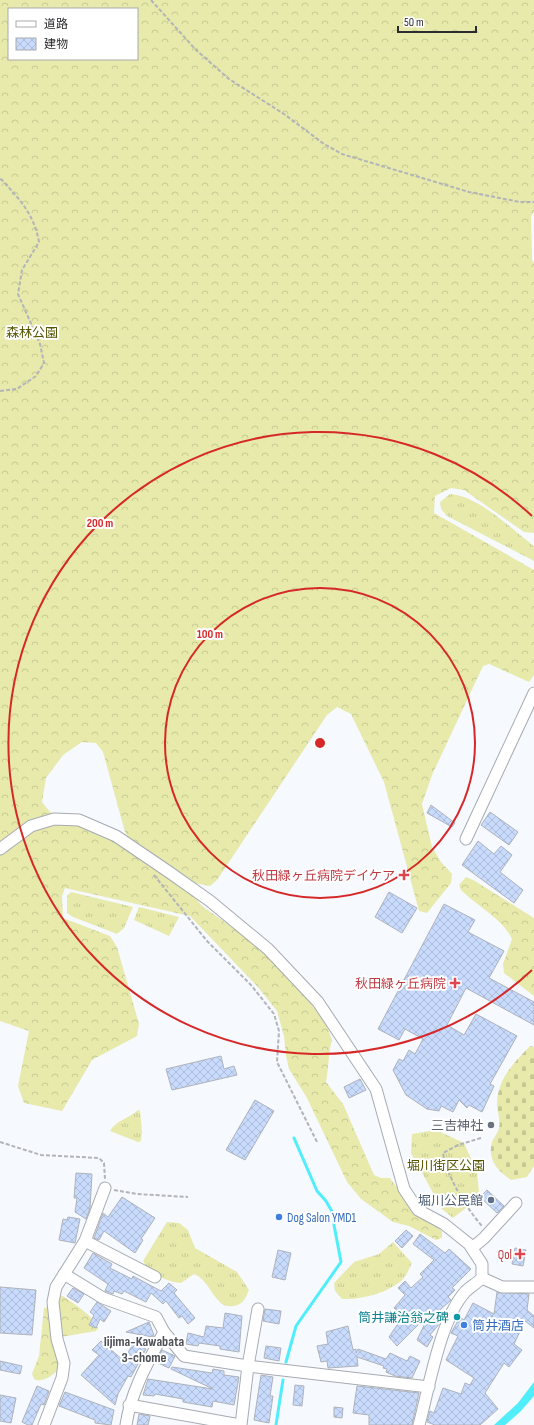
<svg xmlns="http://www.w3.org/2000/svg" width="534" height="1425" viewBox="0 0 534 1425" font-family="'Sofia Sans Condensed','Noto Sans JP',sans-serif">
  <defs>
    <pattern id="grass-tufts" width="24" height="20" patternUnits="userSpaceOnUse"><rect width="24" height="20" fill="#e7eaab"/><path d="M3 7l-1-3M5 7V3M7 7l1-3M15 17l-1-3M17 17v-4M19 17l1-3" fill="none" stroke="#c6c993"/></pattern>
    <pattern id="forest-crowns" width="20" height="18" patternUnits="userSpaceOnUse"><rect width="20" height="18" fill="#e7eaab"/><path d="M2 6a3 3 0 1 1 6 0M12 15a3 3 0 1 1 6 0" fill="none" stroke="#c6c993"/></pattern>
    <pattern id="cemetery-stones" width="16" height="16" patternUnits="userSpaceOnUse"><rect width="16" height="16" fill="#e7eaab"/><path d="M2 7V4a2 2 0 0 1 4 0v3zM10 15v-3a2 2 0 0 1 4 0v3z" fill="#c6c993"/></pattern>
    <pattern id="building-cross-hatch" width="8" height="8" patternUnits="userSpaceOnUse"><rect width="8" height="8" fill="#c8dbfd"/><path d="M0 0l8 8M0 8l8-8" fill="none" stroke="#acbcd9"/></pattern>
  </defs>
  <rect width="100%" height="100%" fill="#f6f9fe"/>
  <g fill="url(#grass-tufts)">
    <path d="M450,494C477,495 513,530 534,546V561L447,516L441,509L440,502Z"/>
    <polygon points="71,892 133,907 124,928 117,934 73,917 67,913 67,896"/>
    <polygon points="139,907 179,917 169,936 134,920"/>
    <path d="M138,1110L140,1111L142,1131L141,1141L138,1142L110,1131C115,1121 130,1118 138,1110Z"/>
    <polygon points="436,1130 464,1143 477,1172 479,1192 466,1208 453,1218 442,1209 411,1153 412,1134"/>
    <path d="M167,1222L179,1223L188,1230L195,1248L237,1272L249,1290C245,1299 243,1305 233,1306C215,1310 210,1279 194,1274L181,1283C167,1282 149,1274 143,1261Z"/>
    <path d="M393,1242L412,1263C409,1269 407,1275 402,1280C388,1293 361,1300 342,1299L335,1291L334,1283L354,1262L379,1254Z"/>
  </g>
  <g fill="url(#forest-crowns)" fill-rule="evenodd">
    <path d="M0,0H534V212L531,216L532,260L534,263V533L524,532L464,490L451,488L435,496L434,513L534,570V675L529,682L489,664L483,666L432,775L422,804L432,847L441,862L452,874L451,883L427,913L419,911L384,782L351,714L337,707L327,715L217,880L210,886L194,883L128,837L125,832L103,752L96,743L82,742L63,755L46,778L42,802L50,812L112,840L150,862L189,890L202,906L249,939L291,980L325,1021L332,1040C328,1054 329,1067 326,1082L343,1104L374,1175L381,1178H390L415,1212L442,1231V1238L436,1240L409,1226L393,1222L361,1199L347,1182L307,1098L289,1069L286,1056L284,1036L277,1011L257,986L190,916L65,888L62,896L63,918L110,936L117,947L139,1024L137,1036L92,1060L62,1111L24,1103L18,1086L29,1031L0,1021ZM9,9H137V59H9Z"/>
    <path d="M466,877L475,881L534,918V996L504,973L503,964L512,939C503,919 477,906 461,890L459,885Z"/>
    <path d="M63,1296C76,1306 91,1313 98,1328L96,1331L61,1337L58,1297Z"/>
    <path d="M48,1307L62,1365C56,1373 44,1384 34,1379L32,1374L39,1356L44,1308Z"/>
  </g>
  <path fill="url(#cemetery-stones)" d="M530,1046L534,1047V1166L527,1177L511,1180C498,1171 487,1160 492,1142C494,1137 498,1133 499,1128C501,1121 497,1111 497,1103C498,1078 514,1063 530,1046Z"/>
  <polygon fill="#50eefa" points="534,1382 534,1396 520,1412 505,1425 494,1425 518,1403"/>
  <g fill="none" stroke-linecap="round" stroke-linejoin="round">
    <g stroke="#50eefa" stroke-width="3">
      <polyline points="286,1362 296,1326 341,1262 334,1225 334,1215 326,1201 317,1191 294,1138"/>
      <polyline points="276,1425 283,1380"/>
    </g>
  </g>
  <g fill="url(#building-cross-hatch)" stroke="#aeb2ba">
    <polygon points="431,805 455,823 452,827 427,813"/>
    <polygon points="490,812 518,832 509,845 481,825"/>
    <polygon points="478,841 494,854 501,846 512,855 500,872 523,890 514,903 462,865"/>
    <polygon points="389,892 417,908 402,933 375,917"/>
    <polygon points="444,904 475,920 468,932 504,951 489,978 534,1002 534,1025 466,988 447,1025 464,1035 476,1014 517,1036 490,1084 494,1086 482,1112 469,1105 467,1108 459,1100 453,1112 441,1106 439,1111 427,1109 406,1095 393,1070 399,1059 403,1061 409,1050 415,1054 423,1039 405,1029 399,1040 378,1029"/>
    <polygon points="221,1056 224,1069 234,1066 237,1075 172,1090 166,1069"/>
    <polygon points="360,1079 366,1090 349,1098 344,1087"/>
    <polygon points="255,1100 274,1111 245,1160 226,1150"/>
    <polygon points="76,1173 92,1174 90,1208 86,1219 75,1212 77,1198 74,1198"/>
    <polygon points="487,1190 504,1206 497,1213 480,1197"/>
    <polygon points="122,1197 155,1218 141,1239 143,1240 135,1253 104,1231 99,1240 94,1238 103,1213 108,1217"/>
    <polygon points="68,1217 80,1219 75,1243 59,1240 63,1219 67,1220"/>
    <polygon points="406,1230 413,1236 402,1248 395,1241"/>
    <polygon points="420,1234 445,1253 449,1249 471,1269 452,1288 455,1290 448,1297 451,1300 440,1310 444,1313 440,1323 430,1335 433,1337 427,1347 417,1340 430,1313 397,1346 389,1337 403,1316 394,1308 405,1295 398,1288 405,1281 411,1288 423,1277 420,1274 434,1260 413,1244"/>
    <polygon points="515,1248 526,1250 523,1266 512,1264"/>
    <polygon points="278,1250 291,1253 285,1280 272,1277"/>
    <polygon points="93,1253 112,1264 110,1268 132,1279 133,1276 161,1291 169,1283 177,1290 174,1293 195,1318 188,1324 182,1316 179,1318 166,1301 163,1304 151,1293 146,1302 124,1291 122,1294 114,1291 113,1294 105,1291 108,1284 84,1268"/>
    <polygon points="0,1287 36,1290 32,1335 0,1333"/>
    <polygon points="73,1288 84,1294 78,1303 67,1296"/>
    <polygon points="497,1292 529,1294 527,1310 534,1316 534,1328 525,1321 514,1344 522,1350 509,1367 504,1363 485,1393 498,1409 480,1425 435,1425 427,1422 430,1411 434,1413 443,1388 461,1394 465,1383 470,1385 474,1378 446,1360 458,1336 451,1333 460,1317 464,1320 473,1303 494,1314"/>
    <polygon points="97,1302 111,1311 104,1322 100,1319 96,1328 89,1325 94,1315 90,1312"/>
    <polygon points="265,1309 281,1311 279,1324 263,1321"/>
    <polygon points="225,1313 242,1316 239,1352 220,1349 220,1346 199,1343 198,1346 186,1344 188,1333 204,1337 206,1326 223,1328"/>
    <polygon points="149,1322 154,1335 153,1337 126,1332"/>
    <polygon points="348,1326 353,1350 356,1349 356,1353 358,1349 386,1359 390,1353 407,1361 410,1356 420,1361 412,1378 395,1376 386,1372 387,1369 383,1368 384,1366 357,1357 358,1366 328,1368 327,1361 321,1362 317,1346 328,1344 326,1332"/>
    <polygon points="101,1341 124,1361 133,1343 146,1349 131,1377 128,1376 118,1394 115,1405 81,1375 99,1355 92,1350"/>
    <polygon points="266,1346 281,1348 279,1361 264,1358"/>
    <polygon points="162,1350 175,1356 169,1368 156,1362"/>
    <polygon points="0,1361 22,1366 20,1374 0,1370"/>
    <polygon points="172,1367 212,1373 213,1369 224,1371 224,1375 239,1377 234,1405 213,1401 212,1407 183,1402 183,1399 155,1394 154,1396 143,1395 148,1379 213,1389 171,1369"/>
    <polygon points="261,1375 273,1377 270,1396 273,1396 269,1423 254,1420"/>
    <polygon points="295,1385 304,1386 302,1406 293,1405"/>
    <polygon points="37,1386 49,1391 44,1405 41,1404 32,1425 28,1425 22,1422"/>
    <polygon points="357,1386 419,1393 412,1425 369,1425 369,1415 353,1413"/>
    <polygon points="65,1392 114,1410 111,1425 95,1423 95,1420 59,1406"/>
    <polygon points="0,1395 16,1398 11,1423 0,1421"/>
    <polygon points="334,1407 343,1408 342,1418 334,1417"/>
    <polygon points="139,1414 150,1416 148,1425 137,1425"/>
  </g>
  <g fill="none" stroke-linecap="round" stroke-linejoin="round">
    <defs>
      <g id="minor">
        <polyline points="466,839 534,693"/>
        <polyline points="0,849 31,826 54,819 79,820 116,836 169,872 210,901 268,949 318,1002 376,1089 404,1189 418,1210 444,1224 469,1244 482,1264 482,1278"/>
        <polyline points="85,1241 155,1277"/>
        <polyline points="472,1248 484,1238 516,1203"/>
        <polyline points="64,1274 103,1298 156,1317 164,1332 184,1356 248,1366 241,1425"/>
        <polyline points="482,1278 502,1287 534,1287"/>
        <polyline points="258,1309 248,1366 429,1387"/>
        <polyline points="129,1405 240,1425"/>
        <polyline points="44,1425 62,1378 64,1363 57,1339 53,1302 56,1287 85,1241 105,1188"/>
        <path d="M126,1425C131,1391 148,1362 164,1332"/>
        <path d="M419,1425C429,1388 440,1320 465,1292C470,1287 477,1283 482,1278"/>
      </g>
    </defs>
    <use href="#minor" stroke="#a6abb2" stroke-width="13"/>
    <g stroke="#b2b4b9" stroke-width="2" stroke-dasharray="4 2" stroke-linecap="butt">
      <polyline points="151,0 196,50 229,79 284,114 324,144 342,154 469,192 520,202 534,202"/>
      <path d="M0,179L2,180C20,200 34,214 39,242L22,270L18,294L40,344L44,363L36,376L17,389L0,391"/>
      <polyline points="154,875 207,941 251,985 274,1014 279,1031 277,1062 317,1142"/>
      <path d="M481,1138L458,1145L443,1153C446,1175 467,1209 482,1226"/>
      <polyline points="0,1142 41,1155 99,1158 104,1163 105,1179"/>
      <polyline points="114,1190 137,1194 188,1197"/>
    </g>
    <use href="#minor" stroke="#fff" stroke-width="11"/>
  </g>
  <g fill="none" stroke="#d62828" stroke-width="2">
    <circle cx="320" cy="743" r="155"/>
    <path d="M532 970A311 311 0 1 1 532 516"/>
  </g>
  <g fill="#e0444e" stroke="#fff" stroke-width="1.5">
    <path d="M402 869h4v4h4v4h-4v4h-4v-4h-4v-4h4z"/>
    <path d="M453 977h4v4h4v4h-4v4h-4v-4h-4v-4h4z"/>
    <path d="M518 1248h4v4h4v4h-4v4h-4v-4h-4v-4h4z"/>
  </g>
  <circle fill="#6b7280" stroke="#fff" stroke-width="1.5" cx="491" cy="1125" r="4"/>
  <circle fill="#5c6f8a" stroke="#fff" stroke-width="1.5" cx="491" cy="1200" r="4"/>
  <g fill="#3f7fe0" stroke="#fff" stroke-width="1.5">
    <circle cx="279" cy="1217" r="4"/>
    <circle cx="464" cy="1325" r="4"/>
  </g>
  <circle fill="#0f9aa8" stroke="#fff" stroke-width="1.5" cx="457" cy="1317" r="4"/>
  <g text-anchor="middle" stroke-width="4" stroke-linejoin="round" paint-order="stroke">
    <g font-size="13" fill="#550" stroke="#fff">
      <text x="32" y="337">森林公園</text>
      <text x="446" y="1170">堀川街区公園</text>
    </g>
    <g font-size="13" fill="#be3a42" stroke="#fff" text-anchor="end">
      <text x="395" y="880">秋田緑ヶ丘病院デイケア</text>
      <text x="446" y="988">秋田緑ヶ丘病院</text>
      <text x="512" y="1259">Qol</text>
    </g>
    <g font-size="13" fill="#5b616d" stroke="#fff" text-anchor="end">
      <text x="483" y="1130">三吉神社</text>
    </g>
    <g font-size="13" fill="#4e5e75" stroke="#fff" text-anchor="end">
      <text x="483" y="1205">堀川公民館</text>
    </g>
    <g font-size="13" fill="#366cbe" stroke="#fff" text-anchor="start">
      <text x="287" y="1222">Dog Salon YMD1</text>
      <text x="472" y="1330">筒井酒店</text>
    </g>
    <g font-size="13" fill="#0d838f" stroke="#fff" text-anchor="end">
      <text x="449" y="1322">筒井謙治翁之碑</text>
    </g>
    <g font-size="14" font-weight="bold" fill="#4c4f56" stroke="#fff">
      <text x="144" y="1346">Iijima-Kawabata<tspan x="144" dy="16">3-chome</tspan></text>
    </g>
  </g>
  <circle cx="320" cy="743" r="6" fill="#d62828" stroke="#fff" stroke-width="2"/>
  <g font-size="12" text-anchor="middle" font-weight="bold" fill="#d62828" stroke="#fff" stroke-width="4" stroke-linejoin="round" paint-order="stroke">
    <text x="100" y="527">200 m</text>
    <text x="210" y="638">100 m</text>
  </g>
  <rect x="8" y="8" width="130" height="52" fill="#ffffff" stroke="#aaabac"/>
  <rect x="16" y="21" width="20" height="6" fill="#ffffff" stroke="#aaabac"/>
  <text x="44" y="28" font-size="12" fill="#2b2c2f">道路</text>
  <rect x="16" y="38" width="20" height="12" fill="url(#building-cross-hatch)" stroke="#aaabac"/>
  <text x="44" y="48" font-size="12" fill="#2b2c2f">建物</text>
  <path d="M398 26v6h78v-6" fill="none" stroke="#2b2c2f" stroke-width="2"/>
  <text x="404" y="26" font-size="12" fill="#2b2c2f" stroke="#ffffff" stroke-width="3" paint-order="stroke">50 m</text>
</svg>
